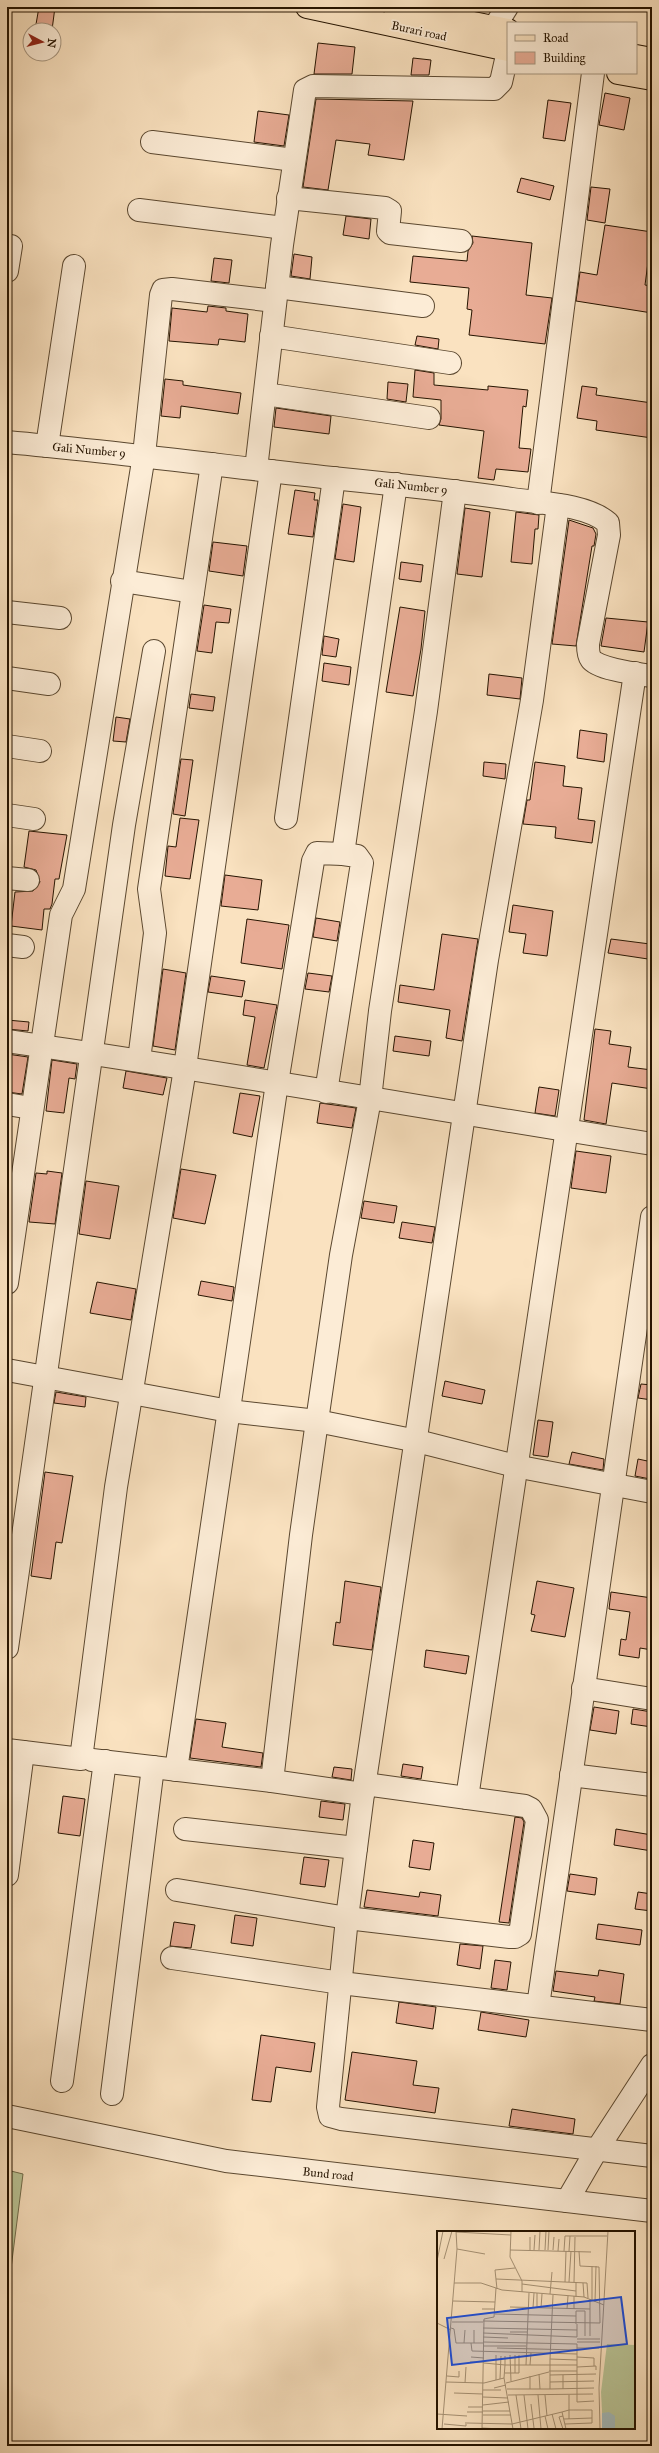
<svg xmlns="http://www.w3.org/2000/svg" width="659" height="2453" viewBox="0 0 659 2453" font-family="'IM FELL Great Primer',serif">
  <rect width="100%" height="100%" fill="#fae2c0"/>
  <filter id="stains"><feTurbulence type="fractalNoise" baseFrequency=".005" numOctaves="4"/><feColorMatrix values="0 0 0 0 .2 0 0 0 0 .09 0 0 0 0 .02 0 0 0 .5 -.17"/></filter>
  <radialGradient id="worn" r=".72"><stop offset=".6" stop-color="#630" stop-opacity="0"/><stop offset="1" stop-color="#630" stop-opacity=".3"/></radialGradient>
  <polygon fill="#b9c496" stroke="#706c4b" points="7,2170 23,2174 7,2300"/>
  <g fill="#e8ac95" stroke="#261400">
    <polygon points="39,7 55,7 52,30 35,30"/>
    <polygon points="318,43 355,47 352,74 314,74"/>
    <polygon points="413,58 431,60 429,75 411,75"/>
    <polygon points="605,93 630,98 624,130 599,125"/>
    <polygon points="316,99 413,101 404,160 368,155 370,144 336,140 328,190 303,187"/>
    <polygon points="548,100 571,103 565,141 543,138"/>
    <polygon points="258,111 289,115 284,146 254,142"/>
    <polygon points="521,178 554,186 550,200 517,192"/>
    <polygon points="591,187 610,189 605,223 587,220"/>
    <polygon points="346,216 371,219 369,239 343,235"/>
    <polygon points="605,225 652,232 645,285 652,286 652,313 576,301 580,272 597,275"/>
    <polygon points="472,236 532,243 526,295 552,298 545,344 469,335 472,310 467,309 469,288 410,282 413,256 467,261 468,251 473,243"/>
    <polygon points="294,254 312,257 310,279 291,276"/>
    <polygon points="214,258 232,260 229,283 211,281"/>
    <polygon points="208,306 226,308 226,311 248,314 245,342 219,339 218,345 169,341 172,308 207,312"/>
    <polygon points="417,336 439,339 438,349 415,345"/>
    <polygon points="415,370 434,373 434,385 488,390 488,386 528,390 526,407 523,406 519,448 531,449 528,472 496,469 494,480 478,478 484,431 439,425 441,419 441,400 413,397"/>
    <polygon points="165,379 183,381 183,385 241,393 238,414 181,406 180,418 161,416"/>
    <polygon points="388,382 408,384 406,402 387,399"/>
    <polygon points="582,386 597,388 596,395 652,403 652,438 596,430 597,421 577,418"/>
    <polygon points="276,408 331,416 329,434 274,427"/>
    <polygon points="295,490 315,493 314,500 318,500 313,537 288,534"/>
    <polygon points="343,504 361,507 354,562 335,559"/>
    <polygon points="465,508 490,512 482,577 457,574"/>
    <polygon points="516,512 539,515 538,529 535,529 532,564 511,562"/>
    <polygon points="569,520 593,528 596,534 594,546 592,546 576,646 552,644"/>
    <polygon points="213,542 247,546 243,576 209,571"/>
    <polygon points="401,562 423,565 421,582 399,579"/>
    <polygon points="204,605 231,609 229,623 216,622 212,653 197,651"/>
    <polygon points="400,607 425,611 421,649 413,696 386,692"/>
    <polygon points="606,618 648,622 644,652 601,646"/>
    <polygon points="324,636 339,639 336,657 322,655"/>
    <polygon points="324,663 351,667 349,685 322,681"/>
    <polygon points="489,674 522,678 520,699 487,695"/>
    <polygon points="191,694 215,697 213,711 189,708"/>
    <polygon points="116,717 130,719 126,742 113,741"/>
    <polygon points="580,730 607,734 604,762 577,758"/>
    <polygon points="181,759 193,760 185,816 173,814"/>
    <polygon points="484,762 506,764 505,779 483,776"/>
    <polygon points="535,762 565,766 563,786 582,788 578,819 595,821 592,843 555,838 556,827 523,824 527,800 530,800"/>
    <polygon points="180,818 199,820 190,879 165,876 168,846 176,847"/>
    <polygon points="29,831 67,835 59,879 55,879 52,904 50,909 44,909 42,930 11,926 15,892 33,891 40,882 36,870 24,867"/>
    <polygon points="225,875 262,880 258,910 221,906"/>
    <polygon points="513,905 553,911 547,956 523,953 526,934 509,932"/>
    <polygon points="316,918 340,922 337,941 313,937"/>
    <polygon points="247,919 289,925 282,969 241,963"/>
    <polygon points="442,934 478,939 462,1041 446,1038 450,1010 398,1002 400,985 434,990"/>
    <polygon points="611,939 650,944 648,959 608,953"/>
    <polygon points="163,969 186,973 175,1050 153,1046"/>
    <polygon points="308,973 332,976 329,992 305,989"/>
    <polygon points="211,976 245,981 242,997 208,992"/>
    <polygon points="245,1000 277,1005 264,1068 247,1065 255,1017 243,1015"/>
    <polygon points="7,1020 29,1022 28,1031 7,1029"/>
    <polygon points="595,1029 611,1031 609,1044 631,1047 628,1067 652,1070 652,1089 612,1083 606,1124 584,1120"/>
    <polygon points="395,1036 431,1041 429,1056 393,1051"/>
    <polygon points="7,1054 28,1057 22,1094 7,1092"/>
    <polygon points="52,1060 77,1064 75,1079 69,1078 64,1113 46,1111"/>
    <polygon points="126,1071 167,1078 163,1095 123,1088"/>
    <polygon points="539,1087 559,1090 555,1116 535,1113"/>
    <polygon points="240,1093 260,1096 252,1137 233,1133"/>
    <polygon points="320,1103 356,1108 352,1128 317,1123"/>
    <polygon points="576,1151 611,1156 606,1193 571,1188"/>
    <polygon points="181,1169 216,1175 205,1224 173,1218"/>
    <polygon points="47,1171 62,1173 55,1224 29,1222 36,1173 47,1174"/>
    <polygon points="86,1181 119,1186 110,1239 79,1234"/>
    <polygon points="364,1201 397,1206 394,1223 361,1218"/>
    <polygon points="402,1222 435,1227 432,1243 399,1238"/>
    <polygon points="201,1281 234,1287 232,1301 198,1295"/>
    <polygon points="97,1282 136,1289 131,1320 90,1313"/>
    <polygon points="445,1381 485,1390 482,1404 442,1396"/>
    <polygon points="641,1384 652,1385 652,1400 638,1398"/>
    <polygon points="56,1392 86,1397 85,1407 54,1403"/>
    <polygon points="538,1420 553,1422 548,1457 533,1455"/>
    <polygon points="572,1452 604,1459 603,1470 569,1464"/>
    <polygon points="638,1459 652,1462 650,1479 635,1476"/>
    <polygon points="45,1472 73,1476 62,1543 56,1542 51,1579 31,1576"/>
    <polygon points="345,1581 381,1587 372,1650 333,1645 336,1622 340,1623"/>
    <polygon points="537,1581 574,1588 565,1637 531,1631 535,1615 531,1614"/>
    <polygon points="611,1592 652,1598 652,1650 640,1648 639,1658 619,1655 621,1639 626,1640 630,1612 609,1609"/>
    <polygon points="426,1650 469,1656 466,1674 424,1667"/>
    <polygon points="594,1707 619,1711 616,1734 590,1730"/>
    <polygon points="633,1709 652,1712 652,1727 631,1724"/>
    <polygon points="196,1719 226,1723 222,1747 263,1753 261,1767 190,1758"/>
    <polygon points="403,1764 423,1767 421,1779 401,1776"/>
    <polygon points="334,1767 352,1769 351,1780 332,1777"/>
    <polygon points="63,1796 85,1799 80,1836 58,1833"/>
    <polygon points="321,1801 345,1804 343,1820 319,1817"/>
    <polygon points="515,1817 522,1818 524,1822 509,1923 499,1922"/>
    <polygon points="616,1829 652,1835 652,1851 614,1845"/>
    <polygon points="413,1840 434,1843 430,1870 409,1867"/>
    <polygon points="304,1857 329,1860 325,1887 300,1884"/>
    <polygon points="570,1874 597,1878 595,1895 567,1891"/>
    <polygon points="367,1890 419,1897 420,1892 441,1895 438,1916 364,1907"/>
    <polygon points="638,1892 652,1894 652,1911 635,1909"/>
    <polygon points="235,1915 257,1918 253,1946 231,1943"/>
    <polygon points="174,1922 195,1925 191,1948 170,1946"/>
    <polygon points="598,1924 642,1930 640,1945 596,1939"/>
    <polygon points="460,1944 483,1946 480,1969 457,1965"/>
    <polygon points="495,1960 511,1962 507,1990 491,1988"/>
    <polygon points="599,1970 624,1974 620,2004 594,2001 595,1997 553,1991 556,1971 598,1976"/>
    <polygon points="399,2002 436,2007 433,2029 396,2023"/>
    <polygon points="481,2012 529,2020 526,2037 478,2030"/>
    <polygon points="261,2035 315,2043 311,2072 276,2067 271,2102 252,2100"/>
    <polygon points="352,2052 417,2061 413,2085 439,2088 435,2113 345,2100"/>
    <polygon points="512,2109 575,2119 573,2134 509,2126"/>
  </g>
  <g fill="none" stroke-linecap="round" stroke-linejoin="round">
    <defs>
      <g id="minor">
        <polyline points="485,42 507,7"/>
        <polyline points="152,142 294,160"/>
        <polyline points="288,198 385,208 390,211 388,231 390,233 461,241"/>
        <polyline points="139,210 284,228"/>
        <polyline points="7,271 11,246"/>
        <polyline points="277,287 423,306"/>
        <polyline points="271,336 450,363"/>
        <polyline points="265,394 429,418"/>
        <path d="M7,442C116,452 224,466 332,478C392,484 452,490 512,499C539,503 587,504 608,523L609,535L588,644C588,649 588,655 591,659C597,669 639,674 652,676"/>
        <polyline points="47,446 74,266"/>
        <polyline points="256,469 282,245 305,90 313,86 494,89 501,82 508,51"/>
        <polyline points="538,503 593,73"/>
        <polyline points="558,505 532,700 487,960 363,1794 347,1918 328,2107 330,2116 341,2119 652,2156"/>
        <polyline points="122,581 193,592"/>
        <polyline points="7,612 60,618"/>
        <polyline points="7,678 49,684"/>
        <polyline points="7,746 40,751"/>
        <polyline points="7,815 34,819"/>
        <polyline points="286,818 334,478"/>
        <polyline points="7,878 28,880"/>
        <polyline points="7,945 23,947"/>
        <path d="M7,1041C223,1072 437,1110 652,1144"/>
        <polyline points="139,1060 155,933 149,889 212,464"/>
        <polyline points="326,1092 362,863 357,856 343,854"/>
        <polyline points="7,1104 31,1108"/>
        <polyline points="7,1283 61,915 74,889 144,455 161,295 163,290 172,289 275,301"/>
        <polyline points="7,1370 229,1411 317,1421 417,1441 515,1466 652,1492"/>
        <polyline points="7,1648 124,825 154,651"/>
        <polyline points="583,1688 652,1699"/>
        <polyline points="7,1750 81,1759 116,1487 183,1081 271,471"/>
        <polyline points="92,1760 272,1781 363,1794"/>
        <polyline points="176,1770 277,1083 313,861 317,853 343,854 396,484"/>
        <polyline points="571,1775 652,1785"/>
        <polyline points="272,1781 301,1535 317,1421 341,1255 370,1099 380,1011 426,711 455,491"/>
        <polyline points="467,1798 635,673"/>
        <polyline points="185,1829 356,1848"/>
        <polyline points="7,1875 23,1752"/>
        <polyline points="177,1890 347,1918 510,1937 515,1937 520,1934 537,1820 531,1809 525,1806 365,1784"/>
        <polyline points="172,1958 341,1983 652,2020"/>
        <polyline points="538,2006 652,1217"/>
        <polyline points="62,2081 105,1761"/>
        <polyline points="112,2094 153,1767"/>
        <polyline points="7,2116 226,2161 652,2211"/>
        <polyline points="567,2201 596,2151 652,2065"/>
      </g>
      <g id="major">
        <polyline points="307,7 508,50"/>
        <polyline points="394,7 508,30"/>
        <polyline points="636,56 652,59"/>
        <polyline points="618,73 652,79"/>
      </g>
    </defs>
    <use href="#minor" stroke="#5b4830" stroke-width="24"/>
    <use href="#major" stroke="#261400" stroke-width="24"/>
    <use href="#minor" stroke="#fcecd6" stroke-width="22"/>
    <use href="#major" stroke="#fae2c0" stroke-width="22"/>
  </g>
  <g text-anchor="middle" stroke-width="3.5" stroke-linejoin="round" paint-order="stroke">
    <g font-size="12" fill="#261400" stroke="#fcecd6">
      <text transform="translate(419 31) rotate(12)" y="4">Burari road</text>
      <text transform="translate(89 450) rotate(5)" y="4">Gali Number 9</text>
      <text transform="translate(411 486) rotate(6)" y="4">Gali Number 9</text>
      <text transform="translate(328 2174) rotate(6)" y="4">Bund road</text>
    </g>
  </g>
  <g transform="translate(437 2231)">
    <rect width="198" height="198" fill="#fae2c0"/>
    <path d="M170,113L198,114V198H166L164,161Z" fill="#b9c496"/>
    <path d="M172,181L178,185V198H165V182Z" fill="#a3bbbd"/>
    <path fill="none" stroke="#a59073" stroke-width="1" d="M74,0L73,26L85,50V61M19,1L74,4M93,6V19M20,18L48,23M73,19L154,21M97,19L98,4M102,19L103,0M108,19L109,0M111,19L112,0M116,19L117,6M121,20L122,8M127,20L128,5H170M132,20L133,5M7,28L15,0M0,30L6,0M155,35V69M59,48L150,52L151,67M128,51L129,20M132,51L134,20M137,51L138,6M139,51V66M17,52H44L65,59L147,66L167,74M146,52L147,66M85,53L139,60M60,58L58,39L78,37M113,63L115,41M137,65V78M16,70L58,71M158,71L159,35M73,76L153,78M96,77L97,62M100,77V62M104,77L105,63M45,78H58M130,78L131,65M58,83L139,85M46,90L163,92L162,36L143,35L142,20M15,91H46M0,92L14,99M139,93V80H148V105M14,97L17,98L19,112H46M46,97L140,99M73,101H90M46,102L140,106M153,105V68M46,106L71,107M140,106V93M140,108H163M46,111L140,113V171L157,170M140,111H163M27,112L28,99M34,112L35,120L140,123M37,112V99M46,115H89M60,117L140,119M140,117H162M73,124L74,150M68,125V134H140M34,126L47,127M140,126L157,127V135M113,128L116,64M33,131H47M47,132L68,134L67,147L76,198M89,134L92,62M93,134L94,122M140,136L159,135V139M112,140H140M68,142H82V124M78,142V124M102,143L103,158M113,144L159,143M126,144V158M10,145L22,146V140M93,145V158M63,148L64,125M59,149V124M9,151L47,152L67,147M113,151L157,150M28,152L29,136M69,152L112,141M57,157L69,154M70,158H113V128L140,129M113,158L157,157M46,159H64M17,162L46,163M71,164L156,163M79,164L84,198M87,164L91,198M101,164L104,198M108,164L110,185M46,166L71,167M94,173L97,197M46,174L72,171M31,176H46M46,180H73M30,181H46M0,183L30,185M115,183L119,198M46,184H74M108,185L111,198M127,188L155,187M30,192L75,193L125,181M7,193L29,195V191M128,193L155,192V179H132V188M45,197L64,198M5,198L20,18L19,0M45,198L47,88L57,86L59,57M126,198L122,186L126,185M129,198L125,181L132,179V164M163,198L162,157L171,0"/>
    <path fill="#1d4ed8" fill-opacity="0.15" stroke="#1d4ed8" stroke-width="2" d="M184,66L190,113L15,134L10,87Z"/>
    <rect width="198" height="198" fill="none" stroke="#261400" stroke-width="2"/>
  </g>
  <rect width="659" height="2453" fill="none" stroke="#fae2c0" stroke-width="24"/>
  <rect x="8" y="8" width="643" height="2437" fill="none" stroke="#261400" stroke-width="2"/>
  <rect x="12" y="12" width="635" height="2429" fill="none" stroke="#261400"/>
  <rect x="507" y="22" width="130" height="52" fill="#fcecd6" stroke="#a69680"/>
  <rect x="515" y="35" width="20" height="6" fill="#fae2c0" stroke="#a69680"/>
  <text x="543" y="42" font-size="12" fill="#261400">Road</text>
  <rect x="515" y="52" width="20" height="12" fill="#e8ac95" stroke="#a69680"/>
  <text x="543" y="62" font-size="12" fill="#261400">Building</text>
  <g transform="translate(42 42) rotate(97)"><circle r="19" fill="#fcecd6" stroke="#a69680"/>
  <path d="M0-3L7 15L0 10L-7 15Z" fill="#8f2418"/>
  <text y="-6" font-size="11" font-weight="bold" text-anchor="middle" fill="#261400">N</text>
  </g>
  <rect width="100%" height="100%" filter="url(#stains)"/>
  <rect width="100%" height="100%" fill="url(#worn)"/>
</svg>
